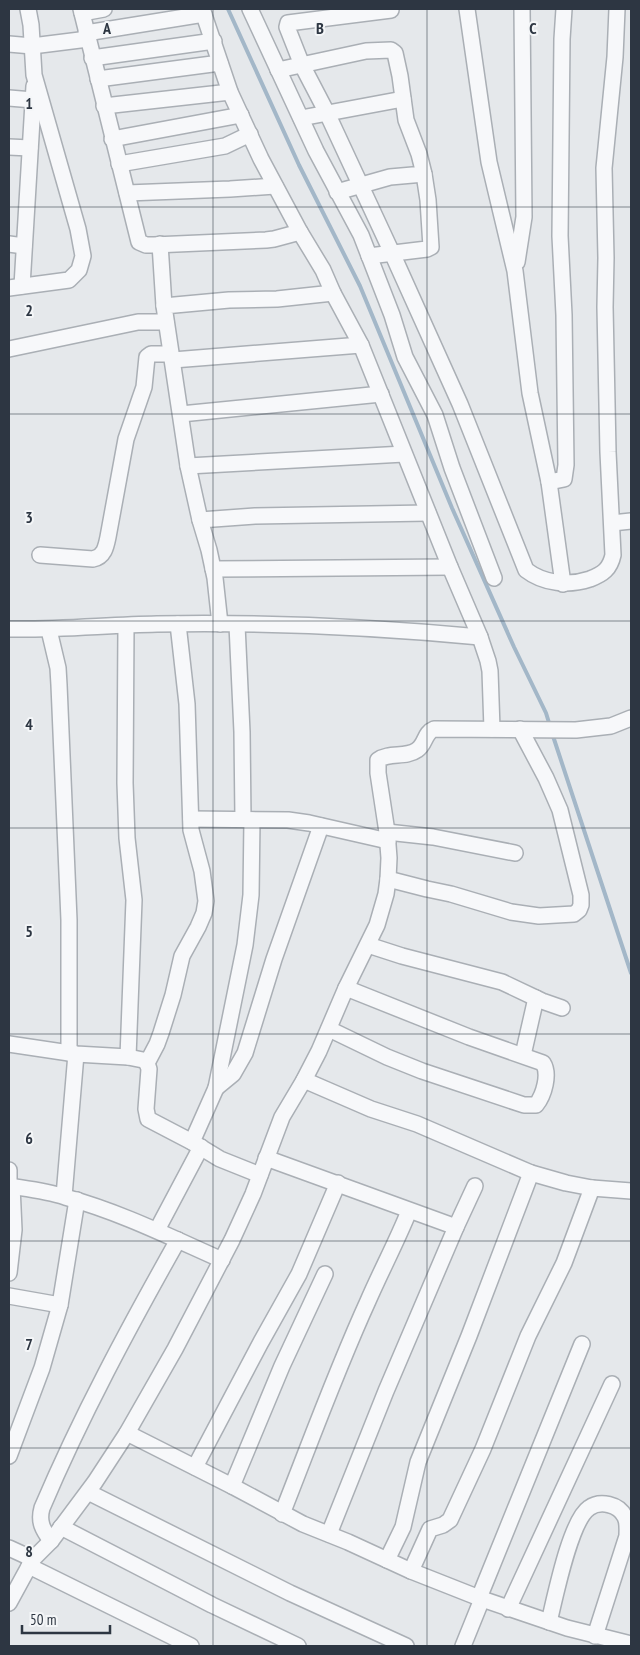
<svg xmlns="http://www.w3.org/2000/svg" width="640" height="1655" viewBox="0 0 640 1655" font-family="'PT Sans Narrow',sans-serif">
  <rect width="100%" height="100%" fill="#e5e8eb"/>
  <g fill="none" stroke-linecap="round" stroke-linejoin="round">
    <g stroke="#a3b7c8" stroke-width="4">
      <polyline points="228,9 299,165 360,286 452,508 514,647 546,713 550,726"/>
      <polyline points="552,733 631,973"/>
    </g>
    <defs>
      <g id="minor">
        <polyline points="81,9 139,242 146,245 154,245 266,240 274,239 300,232"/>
        <polyline points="202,9 230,92 261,159 300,232 323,270 333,293 361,345 450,567 480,637 488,661 490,671 492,729"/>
        <polyline points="250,9 316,151 361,235 392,315 405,357 435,415 452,468 494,578"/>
        <polyline points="467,9 489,162 515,271 530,393 549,482 563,584"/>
        <path d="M391,10L288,23L287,27L302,65L327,113L392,253L460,404L526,570C544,584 569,586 590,579C603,574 610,569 613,555L608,452L605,307L606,258L604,168L615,57L617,9"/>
        <polyline points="82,13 104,9"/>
        <polyline points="86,33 204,14"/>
        <polyline points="9,44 32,46 88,39"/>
        <polyline points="92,58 214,41"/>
        <polyline points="278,70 366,51 391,50 395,53 400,76 406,120 419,154 424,174 390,177 337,192"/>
        <polyline points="98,79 220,63"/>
        <polyline points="9,98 33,100"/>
        <polyline points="104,106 230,92"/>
        <polyline points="301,118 403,99"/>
        <polyline points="112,139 241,115"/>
        <polyline points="9,147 30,148"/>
        <polyline points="119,164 225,146 250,134"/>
        <polyline points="127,193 230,189 275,186"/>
        <polyline points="9,244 24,246"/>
        <polyline points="160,244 164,306"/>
        <polyline points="369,256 427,249 431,247 428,200 424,174"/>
        <polyline points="517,262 524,217 522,9"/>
        <polyline points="22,286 34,86"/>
        <polyline points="9,288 69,280 79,270 83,256 78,229 34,75 31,25 28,9"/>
        <polyline points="9,349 138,322 166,322"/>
        <polyline points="173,360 361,345"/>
        <polyline points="181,414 381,394"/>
        <polyline points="188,466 404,454"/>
        <polyline points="549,482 564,479 566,465 564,315 560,236 562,39 564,9"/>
        <polyline points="200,520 255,516 428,513"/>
        <polyline points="612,523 631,521"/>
        <path d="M40,555L93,559C104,557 106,547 108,537L126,439L144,387L147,357L151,354H171"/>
        <polyline points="213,569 450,567"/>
        <polyline points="220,624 215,578 209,550 200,520 188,466 164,306 229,300 277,299 333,293"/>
        <polyline points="237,625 242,732 243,819"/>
        <polyline points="126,626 125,783 127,838 134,900 128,1057"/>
        <path d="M9,629C58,630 107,625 157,624C264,622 373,627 480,637"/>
        <polyline points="49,630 58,668 59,685 69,920 69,1053"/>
        <polyline points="191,819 288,820 309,823 388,841"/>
        <polyline points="387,832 433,837 515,853"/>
        <polyline points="388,879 427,889 451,894 511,912 539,916 574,914 579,910 581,905 581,895 560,810 546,778 520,729"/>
        <polyline points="368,945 402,956 502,982 542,1001 562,1008"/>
        <path d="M329,1029L387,1057L422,1071L524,1105H536C544,1095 550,1074 543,1063L469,1037L346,988"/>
        <polyline points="9,1044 76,1054 128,1057 143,1060 147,1063 149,1069 146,1109 148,1119 192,1142 220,1159 260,1175"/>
        <polyline points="523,1055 536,998"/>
        <polyline points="147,1063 157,1044 161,1033 173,995 182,956 198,927 204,913 206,901 202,871 191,830 187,704 178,624"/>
        <polyline points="304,1080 371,1109 417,1124 531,1173 566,1183 592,1188 631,1191"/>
        <polyline points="216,1088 233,1074 245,1053 274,959 321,826"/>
        <polyline points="192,1142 216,1088 245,945 251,895 252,820"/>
        <polyline points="266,1158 456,1227 475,1186"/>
        <polyline points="9,1170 9,1186"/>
        <path d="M9,1186C28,1189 47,1191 65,1197C120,1212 170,1237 222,1260"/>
        <polyline points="64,1196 76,1054"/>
        <polyline points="157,1230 201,1147"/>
        <polyline points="9,1273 14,1230 12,1186"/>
        <polyline points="9,1296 60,1305"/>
        <polyline points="127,1433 232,1486 303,1524 348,1542 411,1571 482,1599 567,1628 631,1644"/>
        <polyline points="9,1456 42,1368 60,1305 77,1200"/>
        <polyline points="195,1467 261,1342 299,1274 338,1183"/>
        <polyline points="232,1486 282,1366 325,1274"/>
        <polyline points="88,1492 290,1593 406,1646"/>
        <path d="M282,1514C310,1443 336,1371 368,1301C381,1271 397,1241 409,1211"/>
        <polyline points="61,1527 212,1605 298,1646"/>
        <polyline points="329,1534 386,1391 456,1227"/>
        <path d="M51,1541C43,1530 38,1522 42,1508C81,1416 129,1327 178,1240"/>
        <polyline points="9,1548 33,1559"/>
        <polyline points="387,1560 403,1527 418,1462 469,1336 531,1173"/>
        <polyline points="29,1566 191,1646"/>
        <polyline points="411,1571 430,1529 443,1525 450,1520 483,1449 528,1336 564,1263 592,1188"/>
        <polyline points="479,1598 582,1344"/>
        <path d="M9,1603L33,1559L51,1541L95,1482L127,1433L175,1349L232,1240L253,1194L282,1117L304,1080L319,1051L346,988L377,925L386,894L388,879L389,858L387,832L378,773V760C389,752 406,758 417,750C426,744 424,733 434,729L576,730L611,726L631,718"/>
        <polyline points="508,1609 612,1384"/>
        <path d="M549,1622C555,1598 570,1521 589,1508C600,1500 619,1504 625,1517C628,1523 627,1529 627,1536L595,1636"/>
        <polyline points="463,1646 482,1599"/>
      </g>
    </defs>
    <use href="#minor" stroke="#aaafb5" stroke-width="18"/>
    <use href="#minor" stroke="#f7f8fa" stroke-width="15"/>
  </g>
  <path fill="none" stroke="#2d3642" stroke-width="1" stroke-opacity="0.55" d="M213,9V1646M427,9V1646M9,207H631M9,414H631M9,621H631M9,828H631M9,1034H631M9,1241H631M9,1448H631"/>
  <g font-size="16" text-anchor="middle" font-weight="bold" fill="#2d3642" stroke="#f4f6f8" stroke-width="4" stroke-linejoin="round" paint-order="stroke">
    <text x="107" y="34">A</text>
    <text x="320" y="34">B</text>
    <text x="533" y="34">C</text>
    <text x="29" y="109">1</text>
    <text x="29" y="316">2</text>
    <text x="29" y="523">3</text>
    <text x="29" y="730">4</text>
    <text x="29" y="937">5</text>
    <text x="29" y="1144">6</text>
    <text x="29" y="1350">7</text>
    <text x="29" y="1557">8</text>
  </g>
  <rect width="640" height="1655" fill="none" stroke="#2d3642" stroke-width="20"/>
  <path d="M22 1625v8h88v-8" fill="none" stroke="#2d3642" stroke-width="2.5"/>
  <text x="30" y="1625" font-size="15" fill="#2d3642" stroke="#f4f6f8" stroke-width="4" paint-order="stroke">50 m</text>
</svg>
